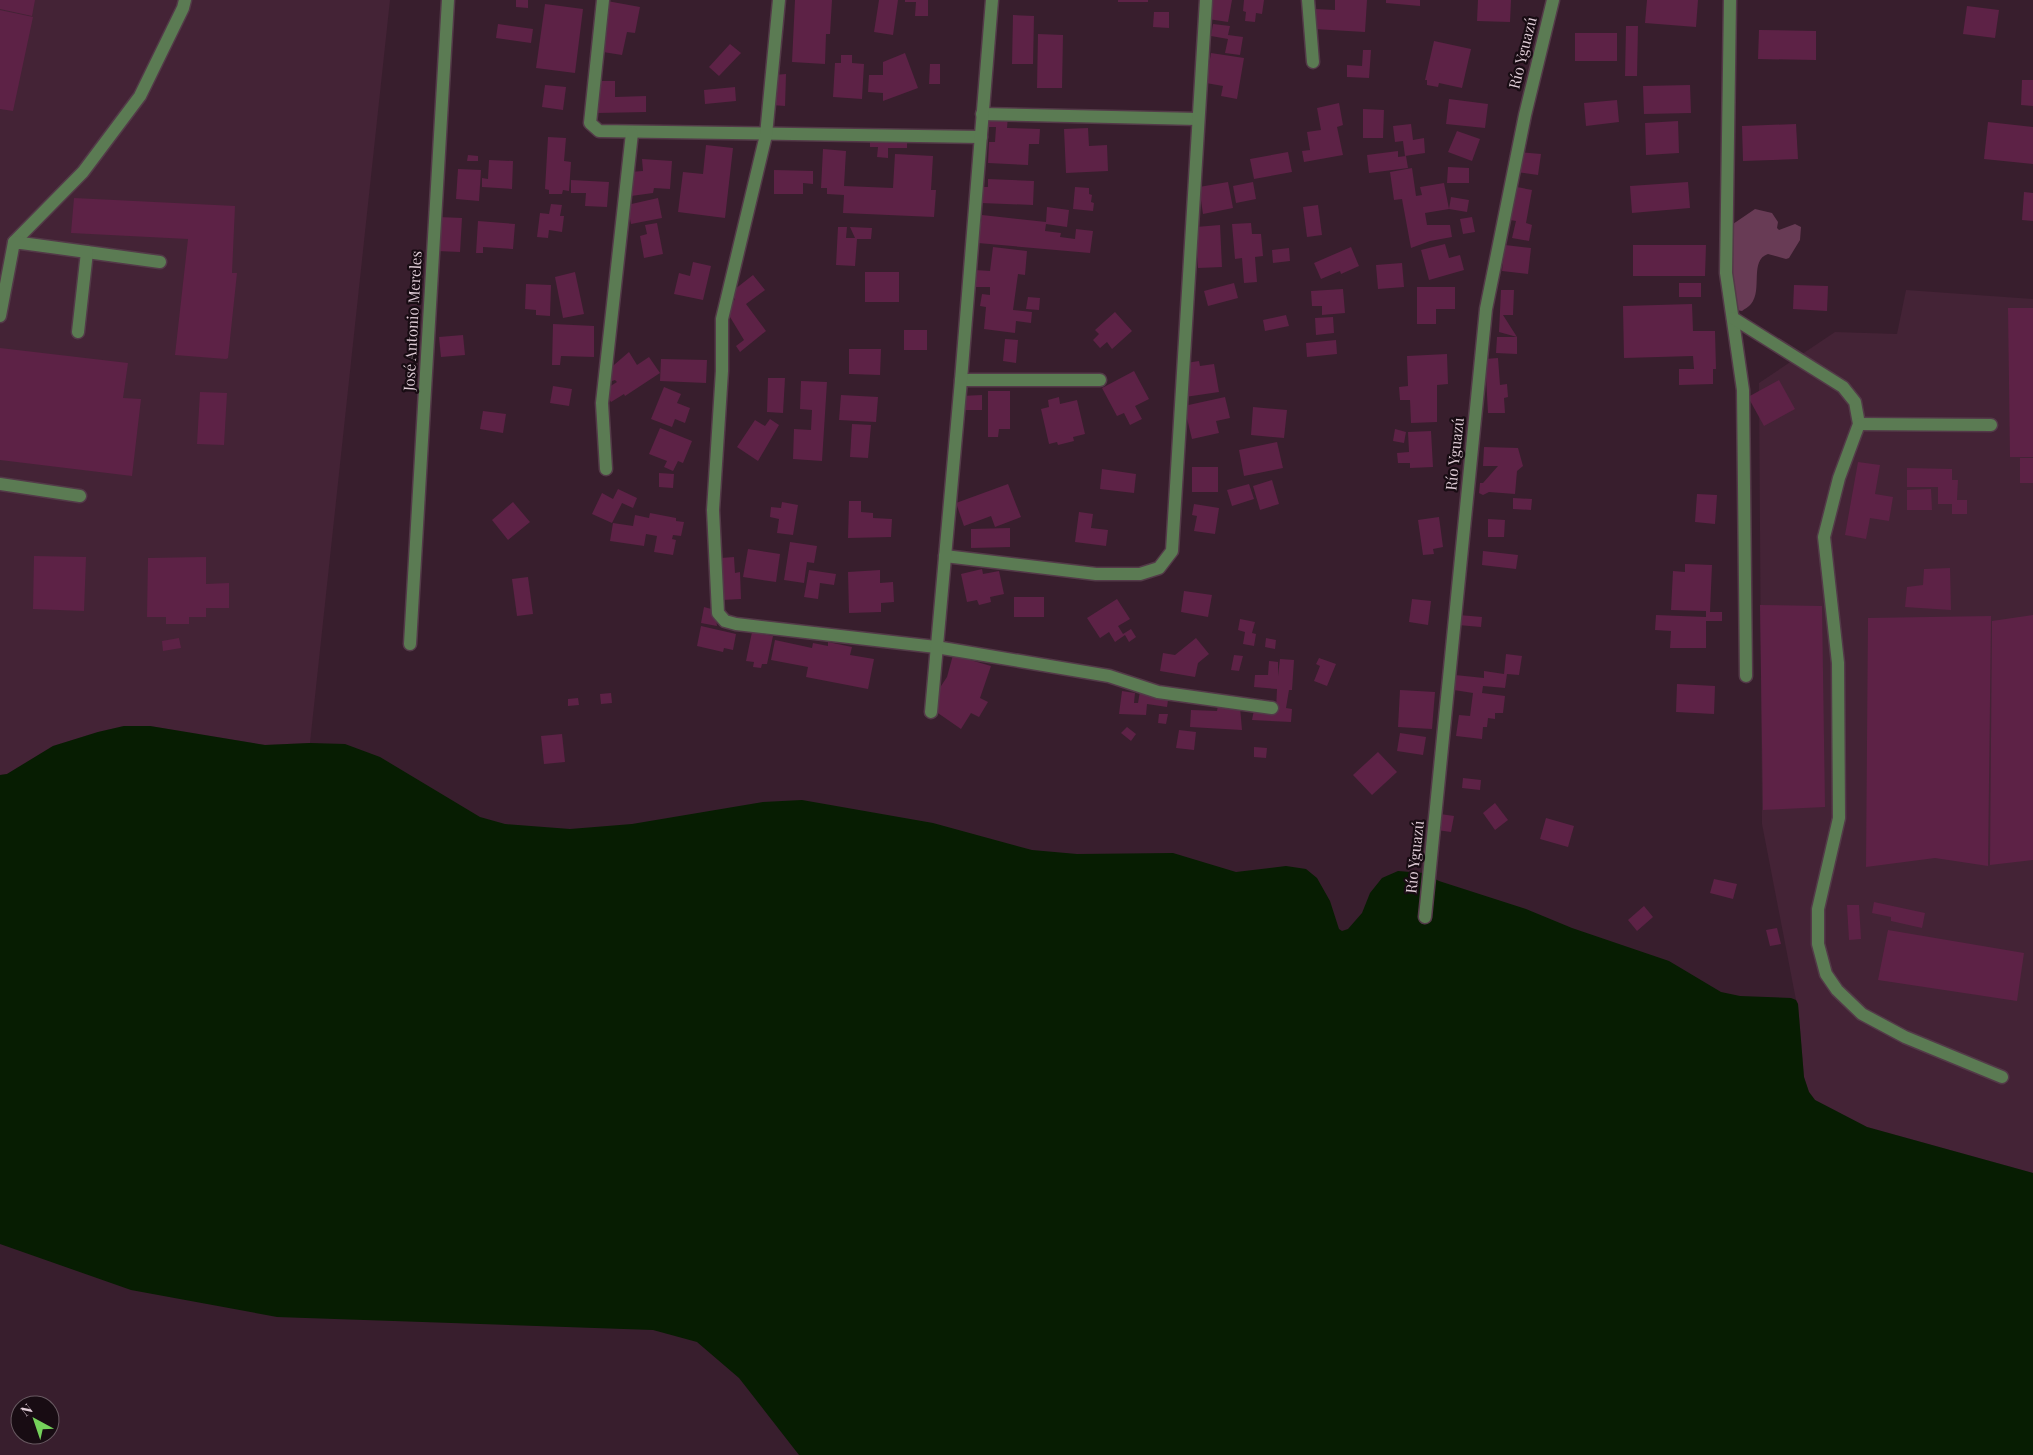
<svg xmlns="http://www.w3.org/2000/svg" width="2033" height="1455" viewBox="0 0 2033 1455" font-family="'Playfair Display',serif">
  <rect width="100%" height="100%" fill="#381e2d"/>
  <g fill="#442336">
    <polygon points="0,0 390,0 310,743 265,745 150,726 124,726 98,732 53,746 7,774 0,775"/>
    <polygon points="1906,290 2033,299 2033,1173 1867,1127 1815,1100 1809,1092 1804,1077 1798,1004 1796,1000 1762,824 1759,383 1835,332 1897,334"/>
  </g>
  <path fill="#683b55" d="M1755,209L1772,213L1778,222L1777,228L1779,230L1795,224L1801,227L1800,240L1789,258L1786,259L1768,254C1749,260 1763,290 1751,304C1749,307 1744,309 1742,311L1736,310L1727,293L1732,267L1725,237L1733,224Z"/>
  <polygon fill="#071d02" points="124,726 150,726 265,745 310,743 345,744 380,757 480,817 505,824 570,829 632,824 763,802 802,800 933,823 1032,850 1077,854 1173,853 1236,872 1286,866 1306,869 1317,878 1330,901 1339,929 1342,931 1348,929 1362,913 1370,893 1382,878 1398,871 1423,873 1439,881 1526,909 1572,928 1669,961 1721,992 1740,996 1791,998 1796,1000 1798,1004 1804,1077 1809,1092 1815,1100 1867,1127 2033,1173 2033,1455 799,1455 739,1378 697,1342 653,1330 277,1317 131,1290 0,1244 0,775 7,774 53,746 98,732"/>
  <g fill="#5d2246">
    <polygon points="0,0 35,0 32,16 0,9"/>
    <polygon points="516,0 528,0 528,8 516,7"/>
    <polygon points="795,0 832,0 830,34 826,34 825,64 792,62"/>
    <polygon points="879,0 898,0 893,35 874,32"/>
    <polygon points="905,0 928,0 928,16 915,16 916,2 905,2"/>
    <rect x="1118" y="0" width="30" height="2"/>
    <polygon points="1208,0 1232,0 1228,22 1208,19"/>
    <polygon points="1244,0 1264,0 1262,14 1256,13 1255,22 1245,21 1246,12 1243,11"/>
    <polygon points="1335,0 1367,0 1365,32 1314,29 1315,9 1335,10"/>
    <polygon points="1386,0 1420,0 1420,6 1386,3"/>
    <polygon points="1478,0 1511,0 1510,22 1477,21"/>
    <polygon points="1647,0 1698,0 1696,27 1645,23"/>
    <polygon points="607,1 640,7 635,33 627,32 622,55 603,52"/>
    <polygon points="545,4 583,9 575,73 536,68"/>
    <polygon points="1967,6 1999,10 1995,38 1963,34"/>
    <polygon points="0,10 33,17 13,111 0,109"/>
    <polygon points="1154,12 1169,12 1169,28 1153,27"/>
    <polygon points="1013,15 1034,16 1033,64 1012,64"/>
    <polygon points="498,24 533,29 531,43 496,38"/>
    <polygon points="1213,24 1230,26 1228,35 1243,37 1240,55 1225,53 1228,39 1211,36"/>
    <polygon points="1626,26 1638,26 1637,76 1625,76"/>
    <polygon points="1759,30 1816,31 1816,60 1758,59"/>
    <rect x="1575" y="33" width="42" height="28"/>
    <polygon points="1038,34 1063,35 1062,88 1037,88"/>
    <polygon points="1434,41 1471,49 1462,88 1439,83 1438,87 1427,85 1427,80 1425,80"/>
    <polygon points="730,44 741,53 719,76 709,67"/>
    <polygon points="1363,50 1371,50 1369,78 1347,77 1347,65 1362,66"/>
    <polygon points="905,53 918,88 883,101 883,93 868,92 869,75 883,75 883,62"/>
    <polygon points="1211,53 1244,58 1237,99 1221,96 1223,86 1206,83"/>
    <polygon points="841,55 852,55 852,63 864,64 862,99 833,97 835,63 841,63"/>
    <polygon points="930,64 940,64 940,84 929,84"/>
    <polygon points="786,74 785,106 772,105 774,75"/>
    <polygon points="2022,80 2033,80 2033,106 2021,105"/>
    <polygon points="598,81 615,81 615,97 646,96 646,112 597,113"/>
    <polygon points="545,85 566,87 563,110 542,107"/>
    <polygon points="1690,85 1691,113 1644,114 1643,86"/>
    <polygon points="735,87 736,101 705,104 704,90"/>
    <polygon points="1449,99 1488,104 1485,128 1446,124"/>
    <polygon points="1617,100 1619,122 1586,126 1584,103"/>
    <polygon points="1339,103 1343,125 1337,127 1343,155 1304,162 1302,151 1310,150 1307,132 1321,130 1317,108"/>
    <polygon points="1363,109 1384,110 1383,138 1363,138"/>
    <polygon points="988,115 1008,116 1007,128 1040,129 1039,144 1029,144 1028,165 988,163 989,142 995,142 996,127 988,127"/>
    <polygon points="1678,121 1679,153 1646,155 1645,123"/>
    <polygon points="1988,122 2033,127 2033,164 1984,159"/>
    <polygon points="1411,124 1413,140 1424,138 1425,153 1405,156 1403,141 1395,142 1393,126"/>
    <polygon points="1796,124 1798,159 1743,161 1742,126"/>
    <polygon points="1088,128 1089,146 1107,145 1108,171 1066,173 1064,129"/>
    <polygon points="1457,131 1480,139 1472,161 1448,152"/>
    <polygon points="548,137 566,138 564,161 571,162 569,191 563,190 562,194 549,194 549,190 545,189"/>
    <polygon points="870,139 907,143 907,148 888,148 888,158 877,157 878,147 870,147"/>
    <polygon points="706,145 733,148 725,218 678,212 683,172 703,174"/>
    <polygon points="823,149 846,151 844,186 893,188 895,154 933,156 931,190 936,190 934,217 843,213 844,195 827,194 827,188 821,188"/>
    <polygon points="1398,151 1398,157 1406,156 1408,168 1369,173 1367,155"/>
    <polygon points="1288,152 1292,172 1254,179 1250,159"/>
    <polygon points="1520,152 1541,154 1538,175 1516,172"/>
    <polygon points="468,155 478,156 478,161 467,161"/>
    <polygon points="642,159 672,161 670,189 654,188 653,193 631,196 630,172 643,171"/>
    <polygon points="489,160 513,161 512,189 482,187 482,178 488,179"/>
    <polygon points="1448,167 1469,168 1469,183 1447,183"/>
    <polygon points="1412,168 1416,196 1422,195 1420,187 1444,183 1449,209 1425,213 1427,225 1450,225 1452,237 1430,241 1411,248 1402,199 1394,200 1390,172"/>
    <polygon points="458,169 481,170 479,201 456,199"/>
    <polygon points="774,170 813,171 813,184 803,183 803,194 774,194"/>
    <polygon points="988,179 1034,181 1033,205 981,203 982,187 988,187"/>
    <polygon points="571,180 609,182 607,207 585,206 586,193 571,193"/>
    <polygon points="1228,182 1233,208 1203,214 1199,187"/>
    <polygon points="1253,182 1256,199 1236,203 1233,186"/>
    <polygon points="1688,182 1690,208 1632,213 1630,186"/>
    <polygon points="1512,186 1532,190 1526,223 1532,225 1529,241 1512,238 1516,221 1505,219"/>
    <polygon points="1075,187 1089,188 1089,194 1092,195 1091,202 1094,203 1093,211 1073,209"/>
    <polygon points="2024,192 2033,193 2033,221 2022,220"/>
    <polygon points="1451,197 1469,200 1467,212 1449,209"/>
    <polygon points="74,198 235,206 232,273 237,273 228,358 226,359 175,355 188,239 71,233"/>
    <polygon points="658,198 662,218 631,224 627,205"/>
    <polygon points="551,204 562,205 560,216 564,216 562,232 549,230 548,238 537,237 540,213 549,214"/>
    <polygon points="1318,205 1322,235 1307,237 1303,207"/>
    <polygon points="1047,207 1069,210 1067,227 1046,224 1045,231 1061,233 1060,237 1075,239 1076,229 1093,231 1090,253 978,243 982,215 1046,222"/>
    <polygon points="439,217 462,218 460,252 437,251"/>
    <polygon points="1472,217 1475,232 1463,234 1460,219"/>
    <polygon points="478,221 515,224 513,249 483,247 483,253 476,253"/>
    <polygon points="657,223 663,254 644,258 640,236 647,234 645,225"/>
    <polygon points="1251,223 1252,234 1261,234 1263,256 1255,257 1257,282 1244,283 1242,258 1235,259 1232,224"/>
    <polygon points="1220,225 1222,267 1198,268 1196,227"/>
    <polygon points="838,227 847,227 846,238 855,238 850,227 872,228 871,239 857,239 855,266 836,265"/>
    <polygon points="1445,244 1449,258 1460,255 1464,270 1429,280 1421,250"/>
    <polygon points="1505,245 1531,248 1528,274 1502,271"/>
    <polygon points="1633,245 1706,245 1705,276 1633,276"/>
    <polygon points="993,247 1027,251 1025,275 1018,274 1013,310 1032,312 1031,323 1016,321 1015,333 984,329 986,307 980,306 982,294 990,295 990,287 975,287 975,270 990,271"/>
    <polygon points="1351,247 1359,266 1341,274 1340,271 1321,279 1314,263"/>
    <polygon points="1289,248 1290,261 1273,263 1272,250"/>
    <polygon points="693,262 711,266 703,300 674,294 679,273 690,276"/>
    <polygon points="1402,263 1404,287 1378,289 1376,265"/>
    <polygon points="575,272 584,314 563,318 555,277"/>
    <rect x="865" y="272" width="34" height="30"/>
    <polygon points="753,275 765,290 746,304 766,331 740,352 736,346 744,340 727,312 735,299 730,293"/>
    <polygon points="1234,283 1238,298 1208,306 1204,291"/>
    <rect x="1679" y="283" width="22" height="14"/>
    <polygon points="526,284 551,285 550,316 536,315 536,310 525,309"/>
    <polygon points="1794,285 1828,286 1827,311 1793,309"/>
    <polygon points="1417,287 1455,287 1455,309 1436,309 1436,324 1417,324"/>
    <polygon points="1343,289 1345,313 1322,315 1322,306 1312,306 1311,291"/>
    <polygon points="1501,290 1514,290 1513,315 1503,315 1517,337 1499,332"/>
    <polygon points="1028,297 1040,298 1039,310 1026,309"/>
    <polygon points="1692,304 1693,331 1715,331 1716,369 1713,369 1713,384 1679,385 1679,369 1694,369 1693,356 1624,358 1623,306"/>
    <polygon points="2008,308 2033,308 2033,457 2010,457"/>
    <polygon points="1115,312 1132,331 1112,349 1107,342 1100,348 1093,340 1099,334 1095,330"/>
    <polygon points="1286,315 1289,326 1265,331 1263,320"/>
    <polygon points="1333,317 1334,333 1316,335 1315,318"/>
    <polygon points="553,324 594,326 594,357 561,356 560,365 552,365"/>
    <rect x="904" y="330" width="23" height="20"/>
    <polygon points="463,335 465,355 441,357 439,337"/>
    <polygon points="1497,337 1517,337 1517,354 1496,353"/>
    <polygon points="1005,339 1018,340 1016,363 1003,361"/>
    <polygon points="1336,340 1337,354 1307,357 1306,343"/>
    <polygon points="0,348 128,363 123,398 141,399 132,476 0,460"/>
    <polygon points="849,349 881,349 880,375 849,374"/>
    <polygon points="629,352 637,365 649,357 660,373 625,396 624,394 611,402 604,390 617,382 615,380 612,381 607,371"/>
    <polygon points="1447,354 1448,384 1437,385 1437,422 1411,423 1410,400 1400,400 1399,387 1408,386 1407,356"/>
    <polygon points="1498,358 1500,385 1507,384 1508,397 1504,398 1505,413 1488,413 1485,359"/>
    <polygon points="661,359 707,360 706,383 660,381"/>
    <polygon points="1199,361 1200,366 1214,364 1219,392 1185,397 1186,363"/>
    <polygon points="1134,371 1149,399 1135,406 1142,419 1130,425 1124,413 1117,416 1102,388"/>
    <polygon points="768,378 785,378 783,413 767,412"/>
    <polygon points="1779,380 1795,409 1764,426 1748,397"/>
    <polygon points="801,381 827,382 822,461 793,459 794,429 811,430 812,410 800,409"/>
    <polygon points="553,386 572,389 569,406 550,403"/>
    <polygon points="664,387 681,394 677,403 690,408 685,423 675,419 672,427 651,419"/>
    <polygon points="988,391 1010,391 1010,429 999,429 998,437 988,437"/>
    <polygon points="200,392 227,393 224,445 197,444"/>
    <polygon points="841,395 878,397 876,422 839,420"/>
    <polygon points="982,395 982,410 959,410 961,396"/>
    <polygon points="1059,397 1060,404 1077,400 1085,434 1073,437 1074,441 1058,445 1057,442 1049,444 1041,409 1049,407 1048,400"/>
    <polygon points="1225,397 1230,418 1216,421 1219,433 1192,439 1184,406"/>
    <polygon points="1253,407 1287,410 1284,438 1251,435"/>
    <polygon points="483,411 506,414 503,433 480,429"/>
    <polygon points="770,419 779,425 758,461 737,447 755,420 765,426"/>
    <polygon points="852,424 871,425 868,458 850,457"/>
    <polygon points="660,428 692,441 683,463 678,461 673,471 664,467 667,461 649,454"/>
    <polygon points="1395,429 1406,432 1404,443 1393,441"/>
    <polygon points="1431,431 1433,467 1410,468 1410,463 1398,463 1397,453 1409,452 1408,432"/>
    <polygon points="1277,442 1283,468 1244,476 1239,450"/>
    <polygon points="1484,447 1518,448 1523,466 1517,471 1515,494 1489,492 1483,495 1479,493 1480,483 1483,483 1498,466 1483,466"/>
    <rect x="2020" y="458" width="13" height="25"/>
    <polygon points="1858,462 1880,465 1875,494 1893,497 1889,521 1870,518 1866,539 1845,535"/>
    <rect x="1192" y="467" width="26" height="25"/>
    <polygon points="1907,468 1952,469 1952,480 1958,480 1957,500 1967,500 1967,514 1952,514 1952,504 1938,504 1938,487 1907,487"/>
    <polygon points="1102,469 1136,474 1134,493 1100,489"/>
    <polygon points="659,473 674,474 673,488 659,487"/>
    <polygon points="1272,480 1279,504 1260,510 1253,486"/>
    <polygon points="1008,484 1021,517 995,527 991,516 964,526 956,503"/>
    <polygon points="1249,484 1254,499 1232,506 1227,490"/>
    <polygon points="618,489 637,498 633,508 622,503 612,523 592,514 602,493 613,499"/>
    <polygon points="1931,489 1932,510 1907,510 1907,490"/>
    <polygon points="1697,494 1717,495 1715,524 1695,522"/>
    <polygon points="1513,498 1532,499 1531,510 1513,509"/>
    <polygon points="849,501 861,501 861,512 873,513 873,518 892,519 891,537 848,538"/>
    <polygon points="513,502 530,522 508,540 492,520"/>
    <polygon points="782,502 798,505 793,535 777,533 779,519 770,517 771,507 781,508"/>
    <polygon points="1194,504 1219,508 1215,534 1194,531 1197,516 1192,515"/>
    <polygon points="1079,512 1093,514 1091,528 1108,530 1106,546 1075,542"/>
    <polygon points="650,513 676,518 676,521 684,522 681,536 673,535 672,539 676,540 673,555 654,552 657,536 646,534 644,546 610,541 613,523 633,526 635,515 649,518"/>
    <polygon points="1439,517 1443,547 1433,549 1434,554 1423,555 1418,520"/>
    <polygon points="1488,519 1505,520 1504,537 1488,537"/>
    <polygon points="1010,528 1010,547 971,548 971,529"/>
    <polygon points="790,542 817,546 814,563 807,562 804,583 784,580"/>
    <polygon points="748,549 780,554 776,582 743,577"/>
    <polygon points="1483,551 1518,555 1516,569 1482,565"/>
    <polygon points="34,556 86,557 84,611 33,609"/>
    <polygon points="206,557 206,584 229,583 229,608 206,608 206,617 189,617 189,624 166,624 166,617 147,617 148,558"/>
    <polygon points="734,557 735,573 740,572 741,599 722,600 721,558"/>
    <polygon points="1685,564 1712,565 1710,612 1722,612 1722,621 1706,621 1706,648 1670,648 1671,631 1655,630 1656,615 1706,617 1706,611 1671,610 1673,571 1685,572"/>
    <polygon points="1950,568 1951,610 1905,607 1907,587 1923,585 1924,569"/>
    <polygon points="982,569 983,574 999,571 1004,594 990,597 991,602 979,605 977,600 967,602 961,574"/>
    <polygon points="809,570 836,574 834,585 820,583 818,599 804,597"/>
    <polygon points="880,570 880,583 893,582 894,602 881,603 881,612 849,613 848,572"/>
    <polygon points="528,577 533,614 517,616 512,579"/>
    <polygon points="1184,591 1212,595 1208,617 1181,612"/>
    <rect x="1014" y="597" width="30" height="20"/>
    <polygon points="1117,599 1130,619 1118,626 1123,634 1131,629 1136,637 1129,642 1125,635 1115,642 1109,632 1100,638 1087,618"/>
    <polygon points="1412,599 1431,601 1428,625 1409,622"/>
    <polygon points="1760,605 1822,606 1825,807 1763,810"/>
    <polygon points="704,607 715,610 717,626 701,623"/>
    <polygon points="1459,615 1482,617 1481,627 1458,625"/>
    <polygon points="2033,615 2033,860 1990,865 1992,621"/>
    <polygon points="1991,616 1988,866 1935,858 1866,867 1868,618"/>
    <polygon points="1240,619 1255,622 1252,633 1256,634 1254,646 1243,644 1245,632 1238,630"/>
    <polygon points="701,626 736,634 733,650 724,648 723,652 697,646"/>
    <polygon points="752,632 773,636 767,664 762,664 761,668 753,667 754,662 746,661"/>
    <polygon points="179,638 181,648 163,651 162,641"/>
    <polygon points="1196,638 1209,654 1198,663 1195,677 1160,671 1163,653 1175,655"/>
    <polygon points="1266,638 1276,640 1275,649 1265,647"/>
    <polygon points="775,640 812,648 813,643 828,646 828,642 852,647 850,655 874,659 868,689 806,677 808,667 771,660"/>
    <polygon points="1506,654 1522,656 1519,675 1507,674 1505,688 1483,686 1482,693 1505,696 1503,713 1495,713 1495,719 1488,718 1487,727 1483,727 1482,739 1456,736 1459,715 1470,716 1473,693 1454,690 1455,675 1484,678 1484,671 1504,674"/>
    <polygon points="953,655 991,666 980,698 988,702 979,717 971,713 961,729 935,711 940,694 937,692 947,677"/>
    <polygon points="1234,655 1243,656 1239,671 1231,670"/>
    <polygon points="1319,658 1336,664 1327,686 1314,681 1320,666 1316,664"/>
    <polygon points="1280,659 1294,660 1292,690 1289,690 1286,708 1292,709 1291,722 1252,720 1254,710 1276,710 1277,689 1254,687 1255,675 1268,675 1269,661 1278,662 1278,676"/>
    <polygon points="1677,684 1715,686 1714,714 1676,712"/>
    <polygon points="1400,690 1435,692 1432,729 1398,727"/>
    <polygon points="1122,691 1135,693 1134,703 1138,703 1140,691 1169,694 1167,707 1147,704 1146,715 1119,714"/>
    <polygon points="611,693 612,703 601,704 600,694"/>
    <polygon points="578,698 579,705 568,706 568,699"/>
    <polygon points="1218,705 1240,707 1242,730 1190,727 1191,710 1217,711"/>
    <polygon points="1159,714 1168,714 1166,724 1158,723"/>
    <polygon points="1127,727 1136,734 1131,741 1121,733"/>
    <polygon points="1179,730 1196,732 1194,750 1176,748"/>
    <polygon points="1400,733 1426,737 1423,755 1397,751"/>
    <polygon points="562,734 565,762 544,764 541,736"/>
    <polygon points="1254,747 1267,748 1266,758 1254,757"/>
    <polygon points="1378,752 1397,772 1372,795 1353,775"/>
    <polygon points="1463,778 1481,780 1480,790 1462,788"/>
    <polygon points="1495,803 1508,820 1495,830 1483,813"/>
    <polygon points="1440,814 1454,816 1451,832 1437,830"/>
    <polygon points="1546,818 1574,826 1568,847 1540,839"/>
    <polygon points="1714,879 1737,884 1733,899 1710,893"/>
    <polygon points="1874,902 1925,913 1922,928 1891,921 1891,917 1872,913"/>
    <polygon points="1847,905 1859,905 1861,939 1849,940"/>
    <polygon points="1644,906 1653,917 1637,931 1628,920"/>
    <polygon points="1777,928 1781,944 1770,946 1766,930"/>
    <polygon points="1888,930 2024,953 2017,1001 1878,980"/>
  </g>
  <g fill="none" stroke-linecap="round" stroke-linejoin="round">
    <defs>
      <g id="minor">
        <polyline points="603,0 590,123 599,131 981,137"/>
        <polyline points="779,0 766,135 722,319 722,371 713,510 718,613 725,621 736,624 936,647 1109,676 1158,692 1272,708"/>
        <polyline points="1308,0 1313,62"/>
        <polyline points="1730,0 1726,273 1743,390 1746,676"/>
        <polyline points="982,114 1198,119"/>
        <polyline points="14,242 83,172 140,96 183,8 185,0"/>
        <polyline points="87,252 160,262"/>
        <polyline points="0,316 14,242 87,252 78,332"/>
        <polyline points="1733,318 1843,387 1855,402 1859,424 1839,478 1824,537 1838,663 1839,818 1818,909 1818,944 1826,974 1837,990 1862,1014 1905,1037 2002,1077"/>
        <polyline points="961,380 1100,380"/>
        <polyline points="1859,424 1991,425"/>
        <polyline points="606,469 602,403 632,133"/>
        <polyline points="0,484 80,496"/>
        <polyline points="945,556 1096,574 1140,574 1159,568 1172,551 1206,0"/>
        <polyline points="410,644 448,0"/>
        <polyline points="931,712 961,380 992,0"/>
        <polyline points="1425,917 1486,309 1525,115 1553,0"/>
      </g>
    </defs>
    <use href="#minor" stroke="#533a48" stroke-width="15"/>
    <use href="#minor" stroke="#5b7b53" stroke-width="12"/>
  </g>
  <g text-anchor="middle" stroke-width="4.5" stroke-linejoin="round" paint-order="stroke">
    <g font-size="15" fill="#dfccd6" stroke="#180c13">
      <text transform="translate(1523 53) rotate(-76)" y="5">Río Yguazú</text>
      <text transform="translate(413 321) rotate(-87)" y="5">José Antonio Mereles</text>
      <text transform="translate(1455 454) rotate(-84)" y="5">Río Yguazú</text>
      <text transform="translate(1415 857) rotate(-84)" y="5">Río Yguazú</text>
    </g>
  </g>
  <g transform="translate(35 1420) rotate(320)"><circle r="24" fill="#180c13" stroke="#685961"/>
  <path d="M0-4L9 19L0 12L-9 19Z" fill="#75d25b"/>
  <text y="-8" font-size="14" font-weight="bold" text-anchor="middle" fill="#dfccd6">N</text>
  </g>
</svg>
